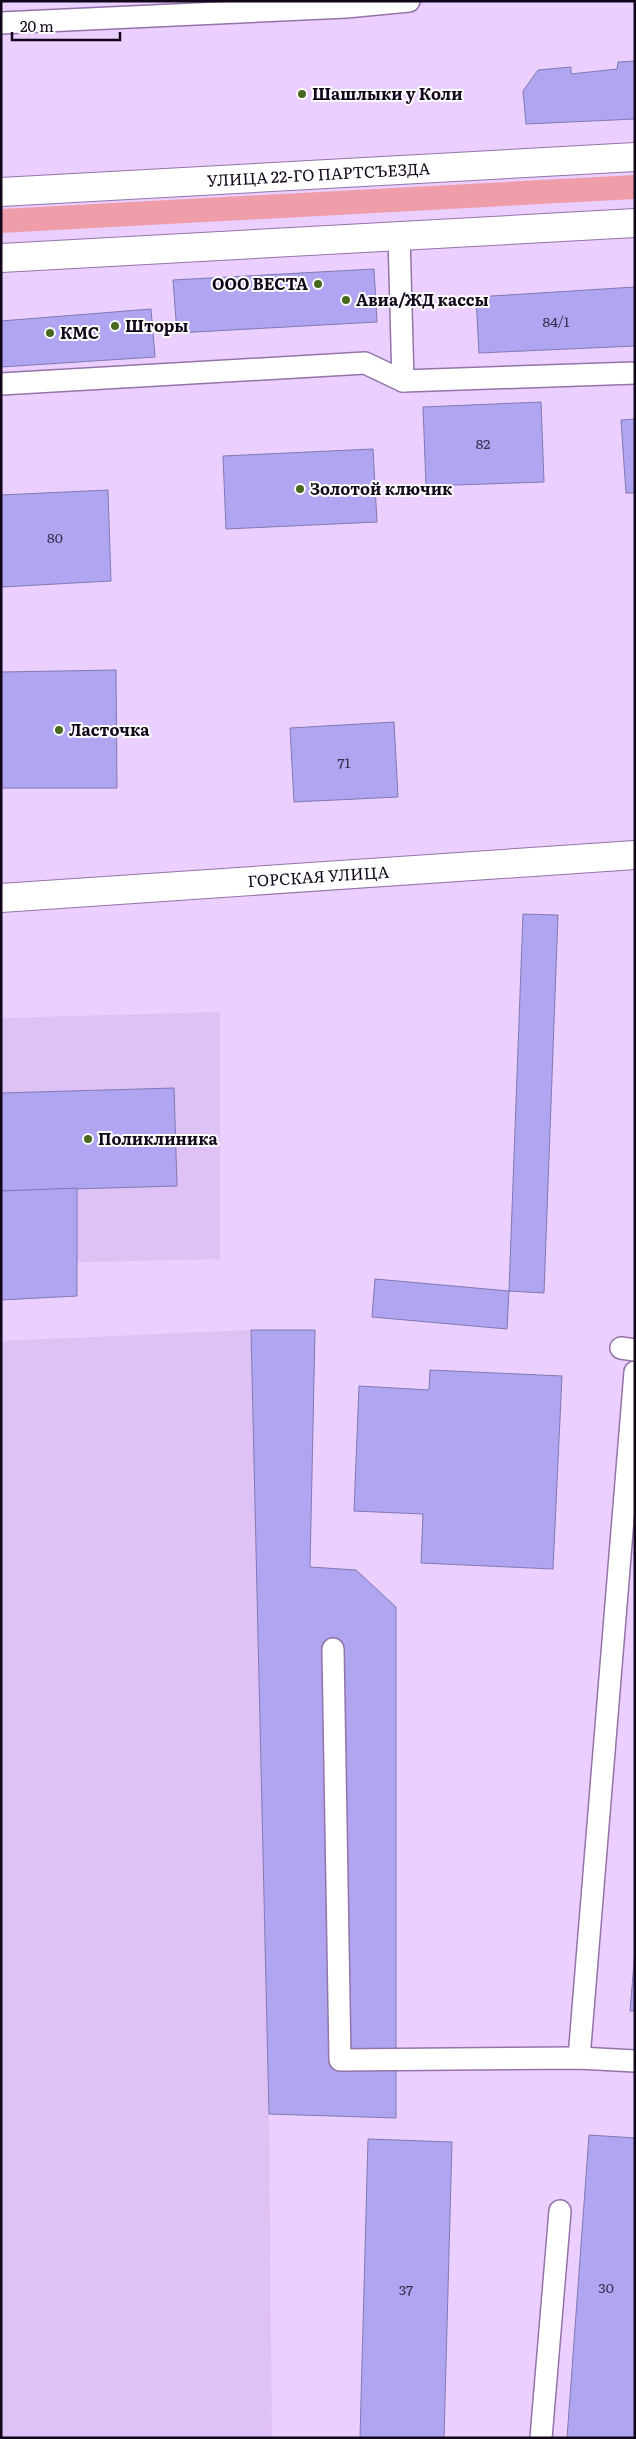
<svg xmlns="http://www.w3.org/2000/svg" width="636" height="2439" viewBox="0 0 636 2439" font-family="Literata,serif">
  <rect width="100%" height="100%" fill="#eacfff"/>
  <g fill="#dec1f5">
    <polygon points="220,1012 220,1259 1,1264 1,1018"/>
    <polygon points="251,1330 269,2114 272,2438 1,2438 1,1341"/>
  </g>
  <polygon fill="#ef9da9" points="635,175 635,199 1,233 1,209"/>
  <g fill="#b0a5f1" stroke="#8179b3">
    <polygon points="635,61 635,119 526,124 523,91 538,70 571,67 571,74 617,69 618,62"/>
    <polygon points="374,269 377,322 177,333 173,280"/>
    <polygon points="635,287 635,346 479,353 476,297"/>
    <polygon points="151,309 155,357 1,367 1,321"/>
    <polygon points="541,402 544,482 426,486 423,407"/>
    <polygon points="635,419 635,493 626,493 621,420"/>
    <polygon points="373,449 377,522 226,529 223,456"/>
    <polygon points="108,490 111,581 1,587 1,495"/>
    <polygon points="116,670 117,788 1,788 1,672"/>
    <polygon points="394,722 398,797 294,802 290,728"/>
    <polygon points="523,914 558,915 544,1293 509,1291"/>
    <polygon points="174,1088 177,1186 1,1191 1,1093"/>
    <polygon points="77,1188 77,1296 1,1300 1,1191"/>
    <polygon points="375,1279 509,1291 507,1329 372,1317"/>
    <polygon points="251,1330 315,1330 310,1567 356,1570 396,1607 396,2118 269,2114"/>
    <polygon points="430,1370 562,1376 553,1569 421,1563 423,1514 354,1511 359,1386 429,1390"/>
    <polygon points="635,1951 635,2011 630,2011"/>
    <polygon points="589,2135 635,2138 635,2438 567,2438"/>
    <polygon points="368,2139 452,2142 444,2438 360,2438"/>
  </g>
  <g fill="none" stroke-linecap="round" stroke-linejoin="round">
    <defs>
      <g id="service">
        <polyline points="1,23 346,7 409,1"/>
        <polyline points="399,236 403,381"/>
        <polyline points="1,384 365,363 403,381 635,373"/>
        <polyline points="621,1348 635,1350"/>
        <polyline points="333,1649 340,2060 579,2058 635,2061"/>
        <polyline points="579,2058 635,1372"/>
        <polyline points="541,2438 560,2211"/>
      </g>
      <g id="minor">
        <path id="s1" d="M1,898L635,855"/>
      </g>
      <g id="secondary">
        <path id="s2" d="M1,192L635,157"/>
        <polyline points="1,258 635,223"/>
      </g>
    </defs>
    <use href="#service" stroke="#9374aa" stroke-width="24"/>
    <use href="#minor" stroke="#9374aa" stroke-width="30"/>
    <use href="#secondary" stroke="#9374aa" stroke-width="30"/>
    <use href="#service" stroke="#fff" stroke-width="21"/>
    <use href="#minor" stroke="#fff" stroke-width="28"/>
    <use href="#secondary" stroke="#fff" stroke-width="28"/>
  </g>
  <g fill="#48681f" stroke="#fdfdfd" stroke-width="2">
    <circle cx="302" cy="94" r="5"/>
    <circle cx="318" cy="284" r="5"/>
    <circle cx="346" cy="300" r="5"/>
    <circle cx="115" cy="326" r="5"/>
    <circle cx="50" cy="333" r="5"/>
    <circle cx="300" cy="489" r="5"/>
    <circle cx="59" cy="730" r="5"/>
    <circle cx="88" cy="1139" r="5"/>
  </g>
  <g text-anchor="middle" stroke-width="4" stroke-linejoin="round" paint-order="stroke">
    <g font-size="14" fill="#3a2e50">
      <text x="556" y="327">84/1</text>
      <text x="483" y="449">82</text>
      <text x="55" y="543">80</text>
      <text x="344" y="768">71</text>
      <text x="606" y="2293">30</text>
      <text x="406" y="2295">37</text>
    </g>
    <g font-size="16" font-weight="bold" fill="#12061a" stroke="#fdfdfd" text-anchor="start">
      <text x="312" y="100">Шашлыки у Коли</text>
      <text x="308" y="290" text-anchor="end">ООО ВЕСТА</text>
      <text x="356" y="306">Авиа/ЖД кассы</text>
      <text x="125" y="332">Шторы</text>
      <text x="60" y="339">КМС</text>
      <text x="310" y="495">Золотой ключик</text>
      <text x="69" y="736">Ласточка</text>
      <text x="98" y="1145">Поликлиника</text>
    </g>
    <g font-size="16" fill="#12061a" stroke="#fdfdfd">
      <text dy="6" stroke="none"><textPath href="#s2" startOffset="318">УЛИЦА 22-ГО ПАРТСЪЕЗДА</textPath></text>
      <text dy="6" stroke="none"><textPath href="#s1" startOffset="318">ГОРСКАЯ УЛИЦА</textPath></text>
    </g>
  </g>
  <rect width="636" height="2439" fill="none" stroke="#12061a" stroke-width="5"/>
  <path d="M12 32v8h108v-8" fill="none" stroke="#12061a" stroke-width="2.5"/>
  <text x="20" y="32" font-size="15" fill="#12061a" stroke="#fdfdfd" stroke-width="4" paint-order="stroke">20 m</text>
</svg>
